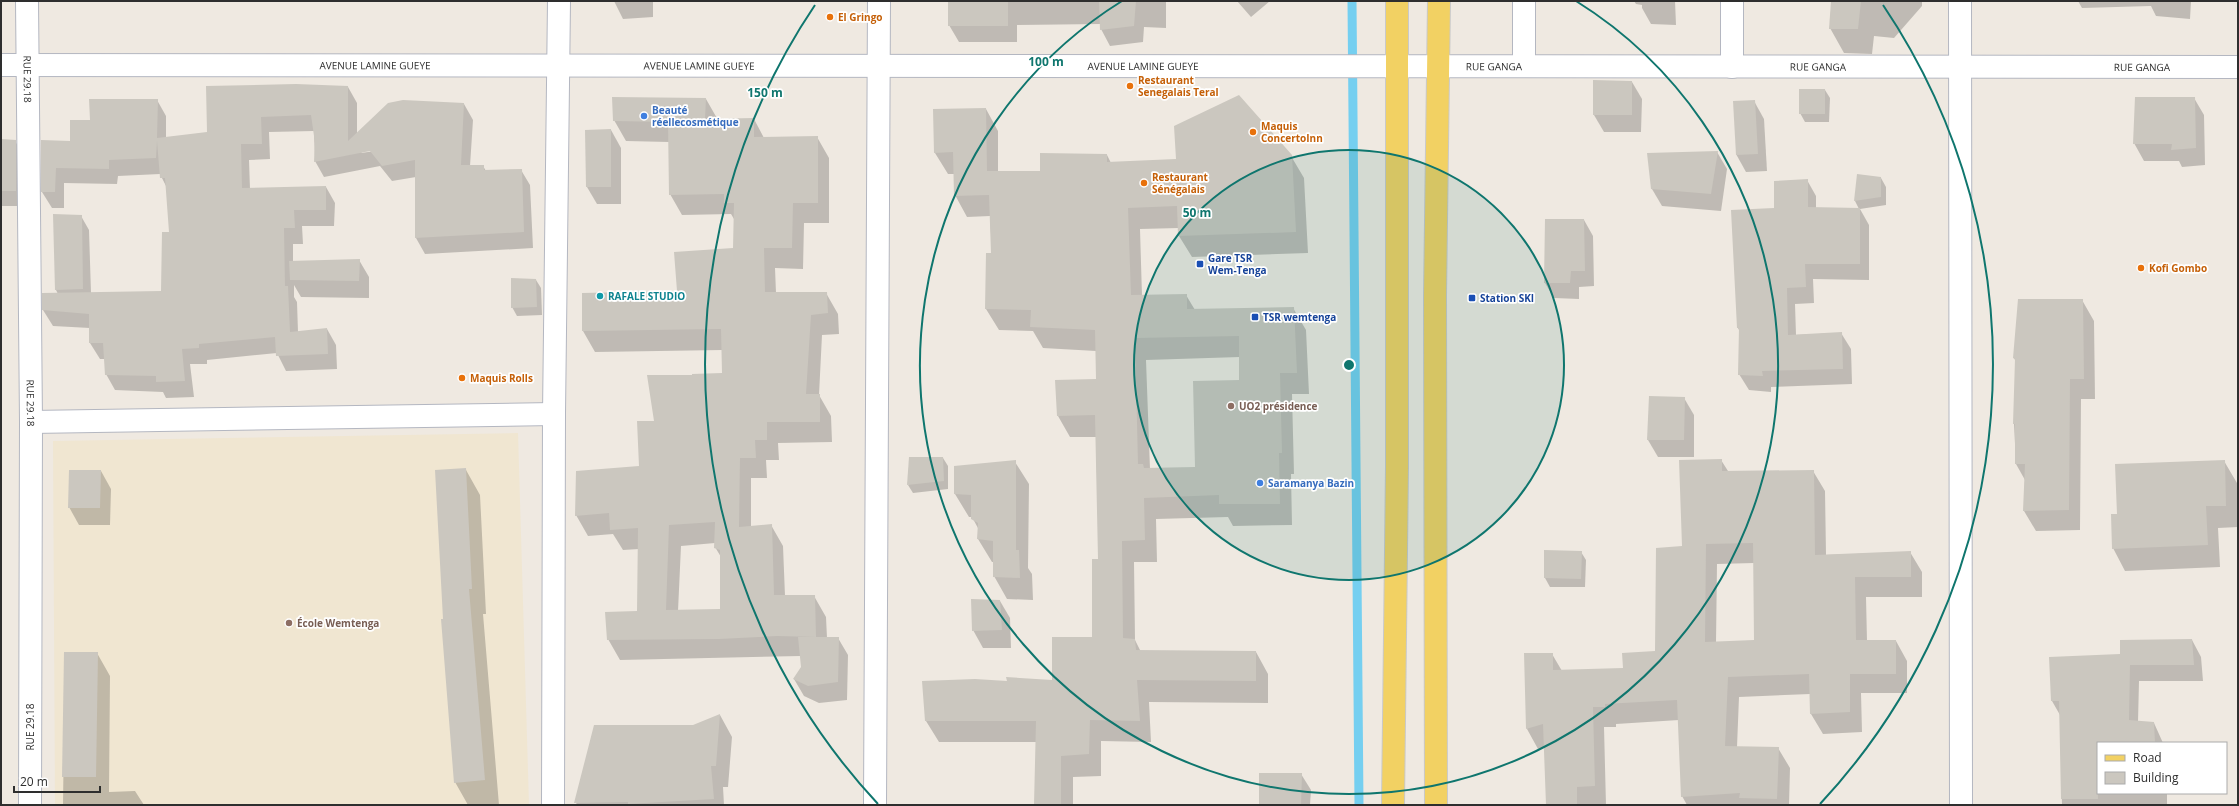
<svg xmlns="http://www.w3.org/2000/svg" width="2239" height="806" viewBox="0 0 2239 806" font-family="'Open Sans',sans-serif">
  <rect width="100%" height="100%" fill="#efe9e1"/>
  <polygon fill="#f0e6d1" points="518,433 529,805 55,805 53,441"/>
  <g fill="#0003" fill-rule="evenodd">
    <polygon points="614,1 653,1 653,17 623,19"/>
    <polygon points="949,1 1166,1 1166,28 1144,27 1143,42 1110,46 1101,29 1101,24 1017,25 1017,42 959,42 949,25"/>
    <polygon points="1237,1 1270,1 1251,17"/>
    <polygon points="1634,1 1675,1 1676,25 1651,24 1642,8 1642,5 1636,4"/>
    <polygon points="1832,1 1922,1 1922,6 1894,38 1874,36 1872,54 1844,53 1830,28"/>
    <polygon points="2078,1 2191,1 2190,19 2156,16 2151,6 2082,8"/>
    <polygon points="1632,82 1642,99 1641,132 1604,132 1594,115"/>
    <path d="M348,87L357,103V134L464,104L473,120L470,166H483L486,171L521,170L530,185L533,248L425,254L416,238V177L392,181L380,166L324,177L315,161L314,131L269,132L270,159L249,160L250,189L326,187L335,203L334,226H302L303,244H293V262L359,260L369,277V298L301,297L294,285V297L297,302L298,332L327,329L336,345L337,369L286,371L277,353L207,360V364H190L194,397L166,398L163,392L115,390L106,374L105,359H100L90,343V328L53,326L43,310L58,294L56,290L81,216L89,230L91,293L162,292L170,233L167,188L160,174L118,176L117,184L64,183V208H52L42,192L71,142L91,121L157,100L166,116V138L208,133ZM363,151H375L361,153Z"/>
    <polygon points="1825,90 1830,98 1829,122 1805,122 1800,113"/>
    <polygon points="2194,98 2204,115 2205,165 2182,167 2179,161 2144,161 2134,143"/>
    <path d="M706,99L718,120L754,119L764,138L817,137L829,158V223H804L803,269L775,268L776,293H826L838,314L839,334L822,335L819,395L831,416L832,442L778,443L779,460H766L767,478H751V527L771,525L783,546L785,596H814L826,617L827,638H838L848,655L847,700L819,703L804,696L794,679L802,668L801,656L620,660L608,639L638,612L639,549L623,550L613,534L588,536L576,515L641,467L655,422L693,376L723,374V350L595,352L583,331V294L678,292L734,249V219L731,214L682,215L670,194L669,142L626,141L614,120ZM715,543V547L721,557V610L678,611L681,546Z"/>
    <polygon points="1754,101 1764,119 1767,171 1746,172 1736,154"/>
    <path d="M986,109L998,131V172H1041L1107,155L1111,163L1291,156L1304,178L1308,253L1192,257L1179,236V228L1140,229L1142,296L1186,295L1195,310L1293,308L1306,330L1309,394H1292L1294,474H1291L1292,525L1233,526L1228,517L1156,519L1157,562H1134L1135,640L1141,652H1256L1268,674V703L1149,702L1151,742L1101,741V776L1073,777V805H1038L1037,742H939L926,721L1008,682L1053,681L1093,638L1099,560L1096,437H1070L1058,416L1097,380L1096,351L1043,348L1033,331L999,330L986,309L992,254L990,216L967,217L955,195V174H948L935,153L934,110ZM1240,357V381L1196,468L1150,469L1146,360Z"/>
    <polygon points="611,130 621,148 621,204 597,204 587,187 586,131"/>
    <polygon points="1,140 15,141 24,156 25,206 1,206"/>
    <polygon points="1717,152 1727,169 1721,211 1662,206 1652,189 1648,154"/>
    <polygon points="1858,175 1881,178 1886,187 1886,205 1860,209 1869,225 1869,280 1813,279 1814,303 1795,304 1796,335 1841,333 1851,349 1852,384 1771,387 1771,392 1749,390 1739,374 1740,332 1738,328 1775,209 1807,180 1816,196 1816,208 1859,209 1855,201"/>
    <polygon points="1584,220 1593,236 1594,286 1579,287 1579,299 1554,298 1545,283"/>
    <polygon points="536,280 541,288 542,315 517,316 512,307"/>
    <polygon points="2082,300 2094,321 2095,399 2081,399 2080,530 2036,531 2024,511 2025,480 2016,464 2014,424 2016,362 2014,358"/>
    <polygon points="1684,398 1694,415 1694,457 1658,457 1648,440"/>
    <polygon points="943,458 948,466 948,489 913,493 908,485"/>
    <path d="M1721,460L1728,471H1813L1825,491L1826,555L1910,552L1922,572V597H1866L1867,641H1896L1907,661V693H1861L1862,732L1823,734L1811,714L1810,694L1739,697L1737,747L1778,748L1790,768L1789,805H1687L1682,796L1679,720L1616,724V727H1604L1606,805H1547L1545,747L1538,749L1527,729L1552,654L1562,671L1624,669L1656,652L1683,547ZM1754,563L1755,641L1716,643L1717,564Z"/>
    <polygon points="2224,461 2237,483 2238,527 2218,528 2220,567 2125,571 2113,548 2118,515"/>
    <polygon points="1015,462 1029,484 1028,568 1032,574 1033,600 1007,599 994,576 994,562 992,562 978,539 979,530 972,517 969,517 955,494 955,467"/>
    <polygon points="466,470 480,495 486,614 483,614 499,805 468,805 455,782 444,620"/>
    <polygon points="101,471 111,489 110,525 79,525 69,507"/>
    <polygon points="1545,551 1581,552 1586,560 1585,587 1550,587 1545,578"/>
    <polygon points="1000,601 1010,618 1011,648 983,648 973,630"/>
    <polygon points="2192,640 2201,657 2203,681 2139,681 2138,722 2154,723 2163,743 2098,743 2098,793 2167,793 2167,805 2062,805 2060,715 2052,701 2121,655"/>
    <polygon points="65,653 97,653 110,676 109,792 135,791 144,805 63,805"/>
    <polygon points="720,715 732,737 728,787 723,787 724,805 576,805 595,726 693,726"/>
    <polygon points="1301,774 1311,790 1310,805 1260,805"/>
  </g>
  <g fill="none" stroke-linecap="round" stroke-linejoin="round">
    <polyline stroke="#75cff0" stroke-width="9" points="1352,1 1359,805"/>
  </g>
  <g fill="#cbc7bf" fill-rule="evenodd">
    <rect x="948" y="1" width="60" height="25"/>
    <polygon points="1099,1 1136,1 1134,26 1100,30"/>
    <polygon points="1831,1 1861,1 1858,29 1829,29"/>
    <polygon points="1593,80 1632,81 1632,115 1593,115"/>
    <polygon points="296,84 348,86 348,141 388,103 403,100 464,103 461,165 484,165 484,170 522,169 524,232 415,238 415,160 382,166 370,151 314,162 315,143 311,115 261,117 262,144 241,144 242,188 326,186 326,210 294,210 295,228 284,228 285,286 288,286 290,332 327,328 328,354 276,356 275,337 199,344 199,348 182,349 185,381 156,382 156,376 105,375 103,343 89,343 89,314 42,310 42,293 161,291 162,232 169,232 165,178 160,178 157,141 156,158 109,160 109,169 56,168 55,192 41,192 41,140 70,141 70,120 90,120 89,99 158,99 157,138 207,132 206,86"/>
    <rect x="1799" y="89" width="26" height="25"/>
    <path d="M1239,95L1292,155L1296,232L1178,236L1177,206L1128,208L1131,295L1187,294V309L1294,307L1297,373H1280L1282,453H1279L1280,504H1219V495L1144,498L1145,540L1122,541L1123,638L1135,639L1136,650L1256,651V681L1137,680L1140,721L1090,720L1089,754L1061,756V805H1034L1036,721H925L922,681L975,679L1007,681L1006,677L1052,680V637H1092V559H1098L1095,415L1057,416L1055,380L1096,379L1095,330L1030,327L1031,310L985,309L986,253H991L989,195L954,196L953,152L934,153L933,109L986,108L987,171H1040V153L1107,154V162L1176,159L1174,126ZM1239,336V380L1193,381L1195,467L1144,468L1143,464H1138L1135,338Z"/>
    <path d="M612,97L706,98L705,119L754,118V137L818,136V203H793L792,248H764L765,292H827L828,313L811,315L806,394H820V422H767V440H755L756,458H740L739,527L772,524L774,595H815L816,637L777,636L719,639L607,640L605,612L637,611L638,528L610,530L609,513L575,516L576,471L639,466L637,421H654L647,375H692V374L722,373L721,329L582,331V293L677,291L674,252L733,248L734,203H724V194L669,195L668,122L613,121ZM715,522L714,548L720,550V609L666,610L669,525Z"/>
    <polygon points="2135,97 2195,97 2196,148 2171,150 2172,144 2133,144"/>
    <polygon points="1755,100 1758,154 1736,155 1733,101"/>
    <polygon points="611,129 611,187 586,187 585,130"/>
    <polygon points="1,139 16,140 16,191 1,191"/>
    <polygon points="1718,151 1711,194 1651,189 1647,153"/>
    <polygon points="1857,174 1881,177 1881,197 1854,201"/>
    <polygon points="1808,179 1808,207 1860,208 1860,264 1805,264 1806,287 1787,288 1788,335 1842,332 1843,369 1762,371 1763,376 1738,375 1739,328 1737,328 1731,210 1774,208 1774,181"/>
    <polygon points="53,214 82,215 83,289 55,290"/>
    <polygon points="1545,219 1584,219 1585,271 1571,271 1570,283 1544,283"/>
    <polygon points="360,259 359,281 290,280 289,261"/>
    <polygon points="511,278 536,279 537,307 511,308"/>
    <polygon points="2018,299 2083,299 2084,379 2070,379 2069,510 2023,511 2025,464 2015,464 2015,424 2013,424 2015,359 2013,358"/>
    <polygon points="1649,396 1685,397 1684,440 1647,440"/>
    <polygon points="909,457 943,457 944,481 907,485"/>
    <path d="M1722,459V471L1814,470L1815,555L1911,551V577H1855L1856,640H1896V674H1850V712L1810,714L1809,674L1728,677L1725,746L1779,747L1777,799L1739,798L1740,793L1681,797L1677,700L1605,704V707H1593L1595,786L1577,787V805H1546L1543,724L1526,729L1524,653H1553V670L1623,668L1622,653L1655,651L1656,548L1682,546L1679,460ZM1753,543L1754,640L1705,642L1706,544Z"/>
    <polygon points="1016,460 1016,550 1019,550 1020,578 993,577 993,541 977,539 978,523 971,519 971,495 954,494 954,466"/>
    <polygon points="2225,460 2226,506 2206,506 2208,545 2112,549 2111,514 2117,514 2115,464"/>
    <polygon points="466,468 472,589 469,589 485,780 454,783 441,619 443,619 435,470"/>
    <polygon points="69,470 101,470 100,508 68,508"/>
    <polygon points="1544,550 1582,551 1581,579 1544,578"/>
    <polygon points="971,599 1000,600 1002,630 972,631"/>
    <polygon points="798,637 839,637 838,682 808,686 793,679 801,667"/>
    <polygon points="2192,639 2194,665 2130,665 2129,720 2154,722 2155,743 2097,743 2098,799 2061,799 2059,701 2051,701 2049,657 2120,654 2120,640"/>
    <polygon points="64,652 98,652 96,777 62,777"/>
    <polygon points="720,714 716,766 711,766 714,799 628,804 628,802 574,803 594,725 693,725"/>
    <polygon points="1259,773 1302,773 1301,805 1259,805"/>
  </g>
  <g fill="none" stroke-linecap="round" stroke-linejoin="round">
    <defs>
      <g id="minor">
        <path id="s1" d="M27,1L31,422L30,805"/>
        <polyline points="1524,1 1524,66"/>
        <polyline points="1732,1 1732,67"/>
        <polyline points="1960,1 1961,805"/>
        <path id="s2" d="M1,65L2238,67"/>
        <polyline points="31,422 554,414"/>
        <polyline points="553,805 554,414 559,1"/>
        <polyline points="875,805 879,1"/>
      </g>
      <g id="major">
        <polyline points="1393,805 1397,467 1397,1"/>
        <polyline points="1436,805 1435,296 1439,1"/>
      </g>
    </defs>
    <use href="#minor" stroke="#b4b7c1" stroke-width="24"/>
    <use href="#major" stroke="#c9c9c9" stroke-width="24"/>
    <use href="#minor" stroke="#fff" stroke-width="22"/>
    <use href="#major" stroke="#f2d163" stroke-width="22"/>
  </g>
  <circle cx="1349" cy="365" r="215" fill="#0f766e" fill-opacity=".12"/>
  <g fill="none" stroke="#0f766e" stroke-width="2">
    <circle cx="1349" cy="365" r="215"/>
    <path d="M1576 1A429 429 0 1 1 1122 1"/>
    <path d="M878 804A644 644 0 0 1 815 5M1883 5A644 644 0 0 1 1820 804"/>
  </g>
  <g fill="#e8710a" stroke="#fff" stroke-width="1.5">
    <circle cx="830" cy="17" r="4"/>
    <circle cx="1130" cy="86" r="4"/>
    <circle cx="1253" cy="132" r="4"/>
    <circle cx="1144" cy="183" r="4"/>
    <circle cx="2141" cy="268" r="4"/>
    <circle cx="462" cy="378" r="4"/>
  </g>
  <g fill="#3f7fe0" stroke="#fff" stroke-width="1.5">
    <circle cx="644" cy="116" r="4"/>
    <circle cx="1260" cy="483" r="4"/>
  </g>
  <g fill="#1a4fb4" stroke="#fff" stroke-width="1.5">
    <rect x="1196" y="260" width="8" height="8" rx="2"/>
    <rect x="1468" y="294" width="8" height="8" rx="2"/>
    <rect x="1251" y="313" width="8" height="8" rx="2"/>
  </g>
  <circle fill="#0f9aa8" stroke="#fff" stroke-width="1.5" cx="600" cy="296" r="4"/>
  <g fill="#8d6e63" stroke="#fff" stroke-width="1.5">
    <circle cx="1231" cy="406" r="4"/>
    <circle cx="289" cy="623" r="4"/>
  </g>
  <g text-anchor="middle" stroke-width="3.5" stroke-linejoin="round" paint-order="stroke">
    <g font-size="10" font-weight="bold" fill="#c56008" stroke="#fff" text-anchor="start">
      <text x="838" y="21">El Gringo</text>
      <text x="1138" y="84">Restaurant<tspan x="1138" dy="12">Senegalais Teral</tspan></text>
      <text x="1261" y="130">Maquis<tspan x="1261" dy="12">ConcertoInn</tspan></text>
      <text x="1152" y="181">Restaurant<tspan x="1152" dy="12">Sénégalais</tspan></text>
      <text x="2149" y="272">Kofi Gombo</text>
      <text x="470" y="382">Maquis Rolls</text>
    </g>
    <g font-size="10" fill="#2e2e2e" stroke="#fff">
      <text dy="4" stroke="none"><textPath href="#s2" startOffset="374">AVENUE LAMINE GUEYE</textPath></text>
      <text dy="4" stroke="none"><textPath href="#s2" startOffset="698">AVENUE LAMINE GUEYE</textPath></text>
      <text dy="4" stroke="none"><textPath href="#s2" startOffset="1142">AVENUE LAMINE GUEYE</textPath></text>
      <text dy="4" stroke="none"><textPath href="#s2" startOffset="1493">RUE GANGA</textPath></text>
      <text dy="4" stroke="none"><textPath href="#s2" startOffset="1817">RUE GANGA</textPath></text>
      <text dy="4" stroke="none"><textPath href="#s2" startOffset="2141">RUE GANGA</textPath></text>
      <text dy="4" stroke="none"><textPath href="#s1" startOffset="78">RUE 29.18</textPath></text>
      <text dy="4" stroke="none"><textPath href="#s1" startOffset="402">RUE 29.18</textPath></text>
      <text transform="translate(30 727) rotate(-90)" y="4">RUE 29.18</text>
    </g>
    <g font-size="10" font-weight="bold" fill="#366cbe" stroke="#fff" text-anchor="start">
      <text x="652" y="114">Beauté<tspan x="652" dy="12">réellecosmétique</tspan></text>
      <text x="1268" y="487">Saramanya Bazin</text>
    </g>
    <g font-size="10" font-weight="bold" fill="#164399" stroke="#fff" text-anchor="start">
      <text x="1208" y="262">Gare TSR<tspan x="1208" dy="12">Wem-Tenga</tspan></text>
      <text x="1480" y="302">Station SKI</text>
      <text x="1263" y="321">TSR wemtenga</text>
    </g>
    <g font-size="10" font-weight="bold" fill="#0d838f" stroke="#fff" text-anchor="start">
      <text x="608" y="300">RAFALE STUDIO</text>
    </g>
    <g font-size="10" font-weight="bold" fill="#785e54" stroke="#fff" text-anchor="start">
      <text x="1239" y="410">UO2 présidence</text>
      <text x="297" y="627">École Wemtenga</text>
    </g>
  </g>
  <circle cx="1349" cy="365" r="6" fill="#0f766e" stroke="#fff" stroke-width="2"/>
  <g font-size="12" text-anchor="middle" font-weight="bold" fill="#0f766e" stroke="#fff" stroke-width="3.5" stroke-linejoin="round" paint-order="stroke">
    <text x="1046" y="66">100 m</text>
    <text x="765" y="97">150 m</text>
    <text x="1197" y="217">50 m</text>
  </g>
  <rect width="2239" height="806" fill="none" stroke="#2e2e2e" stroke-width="4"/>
  <rect x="2097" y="742" width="130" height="52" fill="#ffffff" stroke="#ababab"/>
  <rect x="2105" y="755" width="20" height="6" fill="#f2d163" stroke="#ababab"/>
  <text x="2133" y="762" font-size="12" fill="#2e2e2e">Road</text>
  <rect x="2105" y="772" width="20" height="12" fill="#cbc7bf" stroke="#ababab"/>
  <text x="2133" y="782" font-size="12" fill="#2e2e2e">Building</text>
  <path d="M14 786v6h86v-6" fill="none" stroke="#2e2e2e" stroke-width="2"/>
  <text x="20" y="786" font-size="12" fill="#2e2e2e" stroke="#ffffff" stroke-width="3" paint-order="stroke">20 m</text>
</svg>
